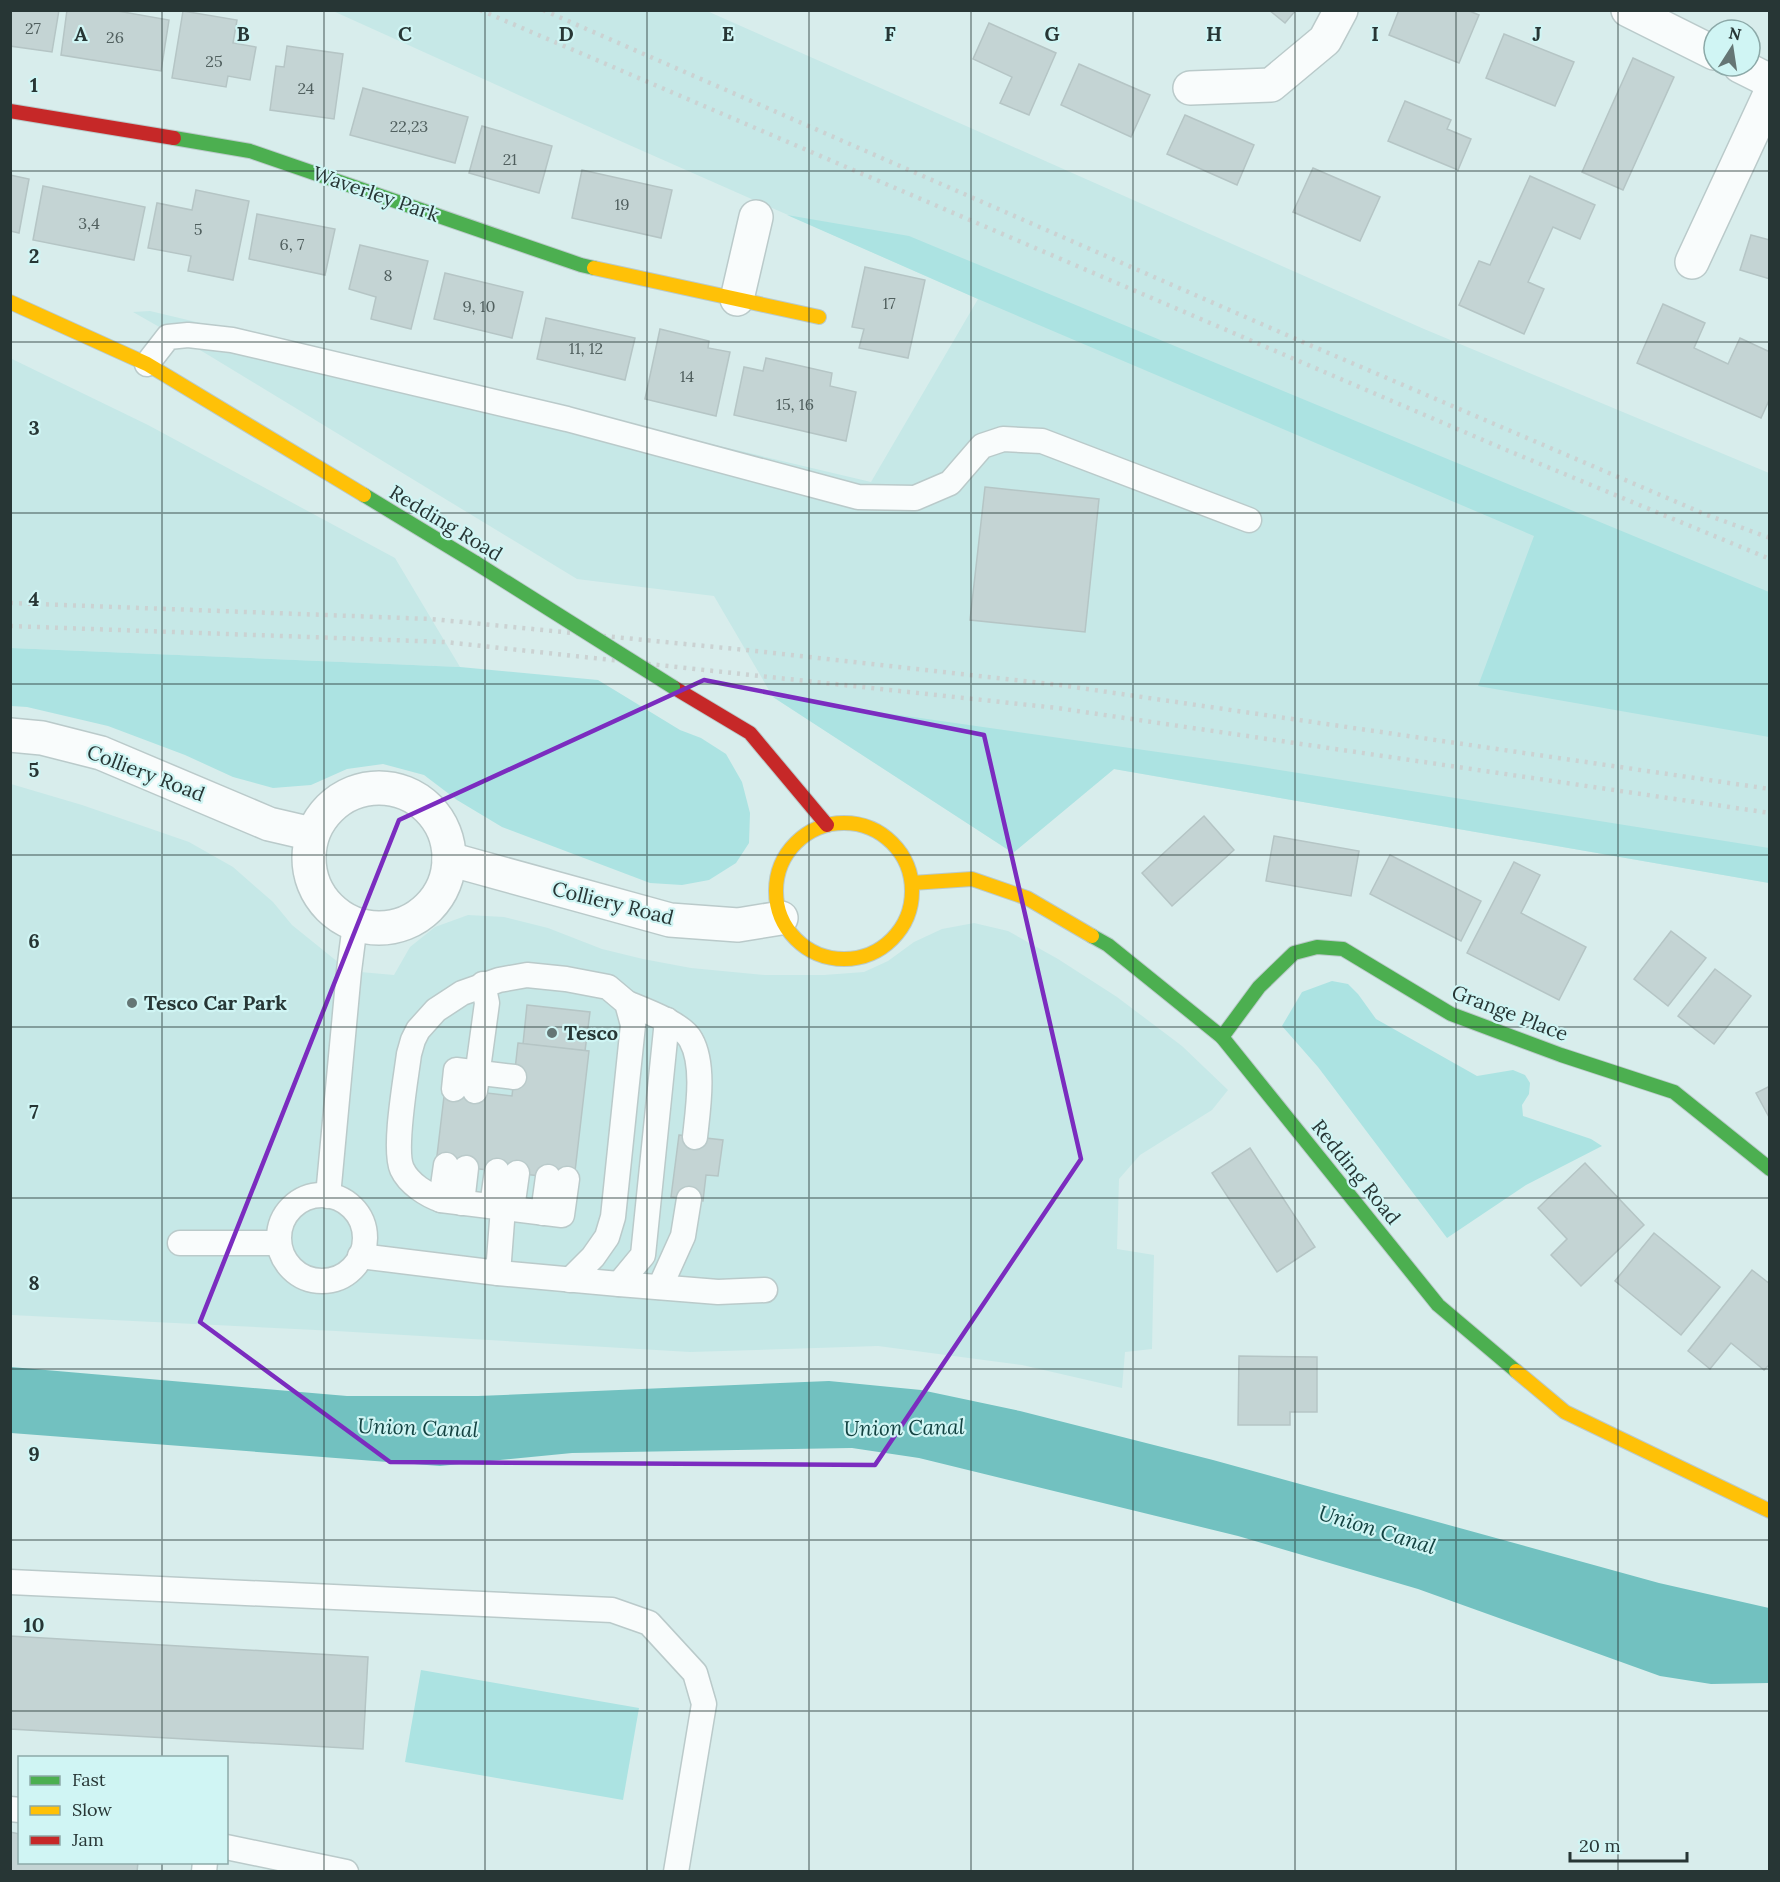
<svg xmlns="http://www.w3.org/2000/svg" width="1780" height="1882" viewBox="0 0 1780 1882" font-family="Lora,serif">
  <rect width="100%" height="100%" fill="#d8edec"/>
  <g fill="#c6e8e7">
    <polygon points="333,11 707,11 1424,329 1769,473 1769,883 1114,769 1013,853 773,697 714,596 577,579 205,353 133,312 150,311 871,482 978,299 618,140"/>
    <polygon points="10,358 148,425 395,558 460,667 11,648"/>
    <polygon points="11,784 82,805 189,842 233,867 273,902 292,925 349,971 394,975 410,947 435,927 468,915 504,917 548,928 602,949 643,959 691,968 765,975 824,975 864,972 888,961 914,942 942,929 974,923 1008,931 1058,959 1117,997 1182,1046 1228,1090 1212,1110 1140,1155 1119,1179 1117,1249 1154,1255 1152,1349 1125,1352 1122,1388 1022,1365 878,1346 690,1352 336,1331 11,1315"/>
  </g>
  <g fill="#ace3e2">
    <polygon points="787,215 909,236 1769,592 1769,737 1478,686 1534,536 978,299"/>
    <polygon points="11,648 460,667 598,680 680,730 701,738 726,754 742,782 750,813 749,843 736,863 709,880 682,885 650,883 502,827 457,800 424,775 383,764 347,769 311,785 273,788 233,777 185,755 108,726 27,707 11,706"/>
    <polygon points="773,697 1242,764 1769,848 1769,883 1114,769 1013,853"/>
    <polygon points="1332,981 1348,984 1358,994 1376,1019 1477,1076 1513,1070 1525,1075 1530,1083 1529,1094 1522,1105 1523,1116 1591,1139 1602,1146 1526,1185 1447,1238 1318,1067 1282,1026 1302,992"/>
    <polygon points="421,1670 639,1708 623,1800 405,1762"/>
  </g>
  <polygon fill="#72c1c0" points="11,1367 347,1396 478,1396 829,1381 921,1390 1020,1411 1213,1460 1659,1583 1769,1608 1769,1683 1711,1684 1660,1676 1418,1589 1238,1536 919,1458 852,1448 572,1453 440,1466 11,1433"/>
  <g fill="#c4d4d4" stroke="#b5c5c5" stroke-width="1.5">
    <polygon points="10,10 59,10 52,52 10,46"/>
    <polygon points="67,10 112,10 169,20 161,71 61,55"/>
    <polygon points="1269,10 1296,10 1285,23"/>
    <polygon points="1399,10 1467,10 1479,15 1459,63 1389,35"/>
    <polygon points="183,11 237,20 233,43 256,47 250,80 228,76 226,87 172,78"/>
    <polygon points="989,23 1056,53 1029,115 1000,103 1012,77 973,59"/>
    <polygon points="1504,34 1574,62 1555,106 1486,78"/>
    <polygon points="287,46 343,54 334,119 270,110 276,66 284,67"/>
    <polygon points="1633,58 1674,77 1623,190 1582,172"/>
    <polygon points="1079,64 1150,95 1131,137 1061,105"/>
    <polygon points="363,88 468,117 455,163 350,135"/>
    <polygon points="1405,101 1451,120 1447,129 1471,139 1458,170 1388,141"/>
    <polygon points="1185,115 1254,145 1237,185 1167,154"/>
    <polygon points="482,126 552,146 539,193 469,173"/>
    <polygon points="1313,168 1380,197 1360,241 1293,212"/>
    <polygon points="582,170 672,190 661,238 572,218"/>
    <polygon points="10,175 29,179 19,233 10,231"/>
    <polygon points="1530,176 1595,205 1580,239 1553,227 1528,282 1544,289 1524,334 1459,305 1479,261 1490,265"/>
    <polygon points="43,186 145,207 134,260 33,240"/>
    <polygon points="196,190 249,201 233,280 188,271 191,256 148,248 157,203 192,210"/>
    <polygon points="257,214 335,229 325,275 249,259"/>
    <polygon points="1751,235 1770,240 1770,279 1740,270"/>
    <polygon points="360,245 428,261 411,329 371,319 376,297 349,289"/>
    <polygon points="865,267 925,280 908,358 859,348 864,329 852,327"/>
    <polygon points="445,273 523,292 512,338 434,319"/>
    <polygon points="1663,304 1705,323 1694,348 1728,364 1740,338 1770,352 1770,398 1761,418 1637,363"/>
    <polygon points="546,318 635,338 625,380 537,359"/>
    <polygon points="660,329 709,341 708,348 730,352 716,416 645,399"/>
    <polygon points="766,358 832,373 830,386 856,392 846,441 734,415 744,367 763,371"/>
    <polygon points="985,487 1099,499 1085,632 970,620"/>
    <polygon points="1204,816 1234,850 1172,906 1142,873"/>
    <polygon points="1274,836 1359,851 1351,896 1266,881"/>
    <polygon points="1390,855 1481,901 1461,941 1370,894"/>
    <polygon points="1514,862 1540,875 1521,913 1586,947 1559,1000 1467,953"/>
    <polygon points="1671,931 1706,958 1668,1006 1634,979"/>
    <polygon points="1715,969 1751,996 1714,1044 1678,1016"/>
    <polygon points="527,1005 590,1012 585,1051 523,1044"/>
    <polygon points="518,1043 589,1051 574,1180 436,1164 445,1088 512,1096"/>
    <polygon points="1770,1086 1770,1119 1756,1093"/>
    <polygon points="679,1135 723,1140 718,1176 706,1175 703,1201 671,1197"/>
    <polygon points="1250,1148 1315,1247 1277,1272 1212,1173"/>
    <polygon points="1585,1163 1644,1225 1581,1286 1551,1255 1567,1239 1538,1208"/>
    <polygon points="1654,1233 1720,1287 1681,1335 1615,1281"/>
    <polygon points="1752,1270 1770,1284 1770,1364 1764,1370 1731,1343 1710,1369 1688,1351"/>
    <polygon points="1239,1356 1317,1357 1317,1412 1290,1412 1290,1425 1238,1425"/>
    <polygon points="10,1636 368,1657 363,1749 10,1729"/>
    <polygon points="10,1832 20,1834 20,1862 138,1862 137,1872 10,1872"/>
  </g>
  <g fill="none" stroke-linecap="round" stroke-linejoin="round">
    <defs>
      <g id="lane">
        <polyline points="147,364 168,337 188,335 232,340 567,419 858,497 915,498 950,483 982,446 1003,439 1042,441 1249,520"/>
        <path d="M627,1003C644,1010 683,1024 691,1040C705,1065 698,1109 695,1137"/>
        <polyline points="454,1089 456,1070 514,1077"/>
        <polyline points="475,1091 487,1003 483,984"/>
        <path d="M567,1179L562,1215L441,1200C427,1195 409,1184 402,1169C393,1149 406,1078 409,1054L413,1040L418,1030L436,1010L462,993L499,980L527,975L566,979L608,987L627,1003L633,1025L613,1217L607,1237L593,1257L570,1280"/>
        <circle cx="322" cy="1238" r="43"/>
        <polyline points="328,1196 349,971 355,924"/>
        <polyline points="441,1200 446,1165"/>
        <polyline points="462,1203 466,1168"/>
        <polyline points="492,1206 497,1171"/>
        <polyline points="512,1209 517,1173"/>
        <polyline points="543,1213 548,1177"/>
        <polyline points="180,1243 278,1243"/>
        <polyline points="360,1256 498,1273 619,1284 718,1292 765,1290"/>
        <polyline points="498,1273 503,1208"/>
        <polyline points="619,1284 643,1255 667,1020"/>
        <polyline points="660,1287 683,1236 689,1199"/>
        <polyline points="10,1582 612,1610 649,1623 695,1673 704,1704 676,1872"/>
        <polyline points="10,1809 20,1810"/>
        <polyline points="226,1847 346,1872"/>
        <polyline points="204,1872 205,1862"/>
      </g>
      <g id="street">
        <polyline points="1628,10 1714,53"/>
        <polyline points="1740,66 1770,81"/>
        <polyline points="1190,88 1271,85 1325,40 1341,10"/>
        <polyline points="1692,262 1770,94"/>
        <polyline points="737,299 756,217"/>
        <polyline points="10,735 42,738 101,753 269,824 312,834"/>
        <circle cx="379" cy="858" r="70"/>
        <polyline points="449,859 670,920 738,925 781,918"/>
      </g>
      <g id="fast">
        <polyline points="174,138 250,151 581,265 594,268"/>
        <polyline points="364,495 476,563"/>
        <polyline points="1092,936 1108,945 1222,1037 1438,1305 1516,1371"/>
        <polyline points="1222,1037 1259,987 1294,953 1317,947 1343,949 1451,1014 1561,1055 1674,1092 1770,1169"/>
      </g>
      <g id="slow">
        <polyline points="594,268 819,317"/>
        <polyline points="10,302 147,364 364,495"/>
        <circle cx="844" cy="891" r="68"/>
        <polyline points="912,883 972,879 1027,898 1092,936"/>
        <polyline points="1516,1371 1565,1412 1770,1511"/>
      </g>
      <g id="jam">
        <polyline points="10,111 174,138"/>
        <polyline points="673,687 750,733 827,825"/>
      </g>
    </defs>
    <use href="#lane" stroke="#bacaca" stroke-width="27"/>
    <use href="#street" stroke="#bacaca" stroke-width="36"/>
    <use href="#fast" stroke="#bacaca" stroke-width="16"/>
    <use href="#slow" stroke="#bacaca" stroke-width="16"/>
    <use href="#jam" stroke="#bacaca" stroke-width="16"/>
    <use href="#lane" stroke="#f9fcfc" stroke-width="24"/>
    <use href="#street" stroke="#f9fcfc" stroke-width="33"/>
    <use href="#fast" stroke="#4caf50" stroke-width="14"/>
    <use href="#slow" stroke="#ffc107" stroke-width="14"/>
    <use href="#jam" stroke="#c62828" stroke-width="14"/>
    <g stroke="#cbd2d2" stroke-width="4.5" stroke-dasharray="3 6" stroke-linecap="butt">
      <polyline points="480,10 1504,449 1770,559"/>
      <polyline points="543,10 1305,343 1707,515 1770,538"/>
      <polyline points="10,603 431,619 746,650 1060,685 1770,789"/>
      <polyline points="10,626 445,642 1057,708 1770,813"/>
    </g>
    <defs>
      <polyline id="fast-bridge" points="476,563 673,687"/>
    </defs>
    <use href="#fast-bridge" stroke="#bacaca" stroke-width="16" stroke-linecap="butt"/>
    <use href="#fast-bridge" stroke="#4caf50" stroke-width="14"/>
  </g>
  <path fill="none" stroke="#7b2cbf" stroke-width="4.5" stroke-linejoin="round" d="M704,680L984,735L1081,1159L875,1465L390,1462L200,1322L399,820Z"/>
  <path fill="none" stroke="#273635" stroke-width="1.5" stroke-opacity="0.55" d="M162,10V1758M324,10V1872M485,10V1872M647,10V1872M809,10V1872M971,10V1872M1133,10V1872M1295,10V1872M1456,10V1872M1618,10V1872M10,171H1770M10,342H1770M10,513H1770M10,684H1770M10,855H1770M10,1027H1770M10,1198H1770M10,1369H1770M10,1540H1770M10,1711H1770M162,1862V1872"/>
  <g fill="#657675" stroke="#d0f5f4" stroke-width="2">
    <circle cx="132" cy="1003" r="6"/>
    <circle cx="552" cy="1033" r="6"/>
  </g>
  <g text-anchor="middle" stroke-width="4.5" stroke-linejoin="round" paint-order="stroke">
    <g font-size="16" fill="#505f5e">
      <text x="33" y="34">27</text>
      <text x="115" y="43">26</text>
      <text x="214" y="67">25</text>
      <text x="306" y="94">24</text>
      <text x="409" y="132">22,23</text>
      <text x="510" y="165">21</text>
      <text x="622" y="210">19</text>
      <text x="89" y="229">3,4</text>
      <text x="198" y="235">5</text>
      <text x="292" y="250">6, 7</text>
      <text x="388" y="281">8</text>
      <text x="889" y="309">17</text>
      <text x="479" y="312">9, 10</text>
      <text x="586" y="354">11, 12</text>
      <text x="687" y="382">14</text>
      <text x="795" y="410">15, 16</text>
    </g>
    <g font-size="20" fill="#273635" stroke="#d0f5f4">
      <text transform="translate(376 194) rotate(19)" y="7">Waverley Park</text>
      <text transform="translate(446 523) rotate(31)" y="7">Redding Road</text>
      <text transform="translate(146 773) rotate(21)" y="7">Colliery Road</text>
      <text transform="translate(613 903) rotate(14)" y="7">Colliery Road</text>
      <text transform="translate(1510 1013) rotate(21)" y="7">Grange Place</text>
      <text transform="translate(1356 1172) rotate(51)" y="7">Redding Road</text>
    </g>
    <g font-size="20" font-weight="bold" fill="#273635" stroke="#d0f5f4" text-anchor="start">
      <text x="144" y="1010">Tesco Car Park</text>
      <text x="564" y="1040">Tesco</text>
    </g>
    <g font-size="21" font-style="italic" fill="#134241" stroke="#d0f5f4">
      <text transform="translate(418 1428) rotate(2)" y="7">Union Canal</text>
      <text transform="translate(904 1428) rotate(-1)" y="7">Union Canal</text>
      <text transform="translate(1377 1530) rotate(17)" y="7">Union Canal</text>
    </g>
  </g>
  <g font-size="20" text-anchor="middle" font-weight="bold" fill="#273635" stroke="#d0f5f4" stroke-width="4.5" stroke-linejoin="round" paint-order="stroke">
    <text x="81" y="41">A</text>
    <text x="243" y="41">B</text>
    <text x="405" y="41">C</text>
    <text x="566" y="41">D</text>
    <text x="728" y="41">E</text>
    <text x="890" y="41">F</text>
    <text x="1052" y="41">G</text>
    <text x="1214" y="41">H</text>
    <text x="1375" y="41">I</text>
    <text x="1537" y="41">J</text>
    <text x="34" y="92">1</text>
    <text x="34" y="263">2</text>
    <text x="34" y="435">3</text>
    <text x="34" y="606">4</text>
    <text x="34" y="777">5</text>
    <text x="34" y="948">6</text>
    <text x="34" y="1119">7</text>
    <text x="34" y="1290">8</text>
    <text x="34" y="1461">9</text>
    <text x="34" y="1632">10</text>
  </g>
  <rect width="1780" height="1882" fill="none" stroke="#273635" stroke-width="24"/>
  <rect x="18" y="1756" width="210" height="108" fill="#d0f5f4" stroke="#8ca9a8" stroke-width="1.5"/>
  <rect x="30" y="1776" width="30" height="9" fill="#4caf50" stroke="#8ca9a8" stroke-width="1.5"/>
  <text x="72" y="1786" font-size="18" fill="#273635">Fast</text>
  <rect x="30" y="1806" width="30" height="9" fill="#ffc107" stroke="#8ca9a8" stroke-width="1.5"/>
  <text x="72" y="1816" font-size="18" fill="#273635">Slow</text>
  <rect x="30" y="1836" width="30" height="9" fill="#c62828" stroke="#8ca9a8" stroke-width="1.5"/>
  <text x="72" y="1846" font-size="18" fill="#273635">Jam</text>
  <g transform="translate(1732 48) rotate(12)"><circle r="28" fill="#d0f5f4" stroke="#8ca9a8" stroke-width="1.5"/>
  <path d="M0-4.5L10 22L0 15L-10 22Z" fill="#657675"/>
  <text y="-9" font-size="16" font-weight="bold" text-anchor="middle" fill="#273635">N</text>
  </g>
  <path d="M1570 1852v9h117v-9" fill="none" stroke="#273635" stroke-width="3"/>
  <text x="1579" y="1852" font-size="18" fill="#273635" stroke="#d0f5f4" stroke-width="4.5" paint-order="stroke">20 m</text>
</svg>
